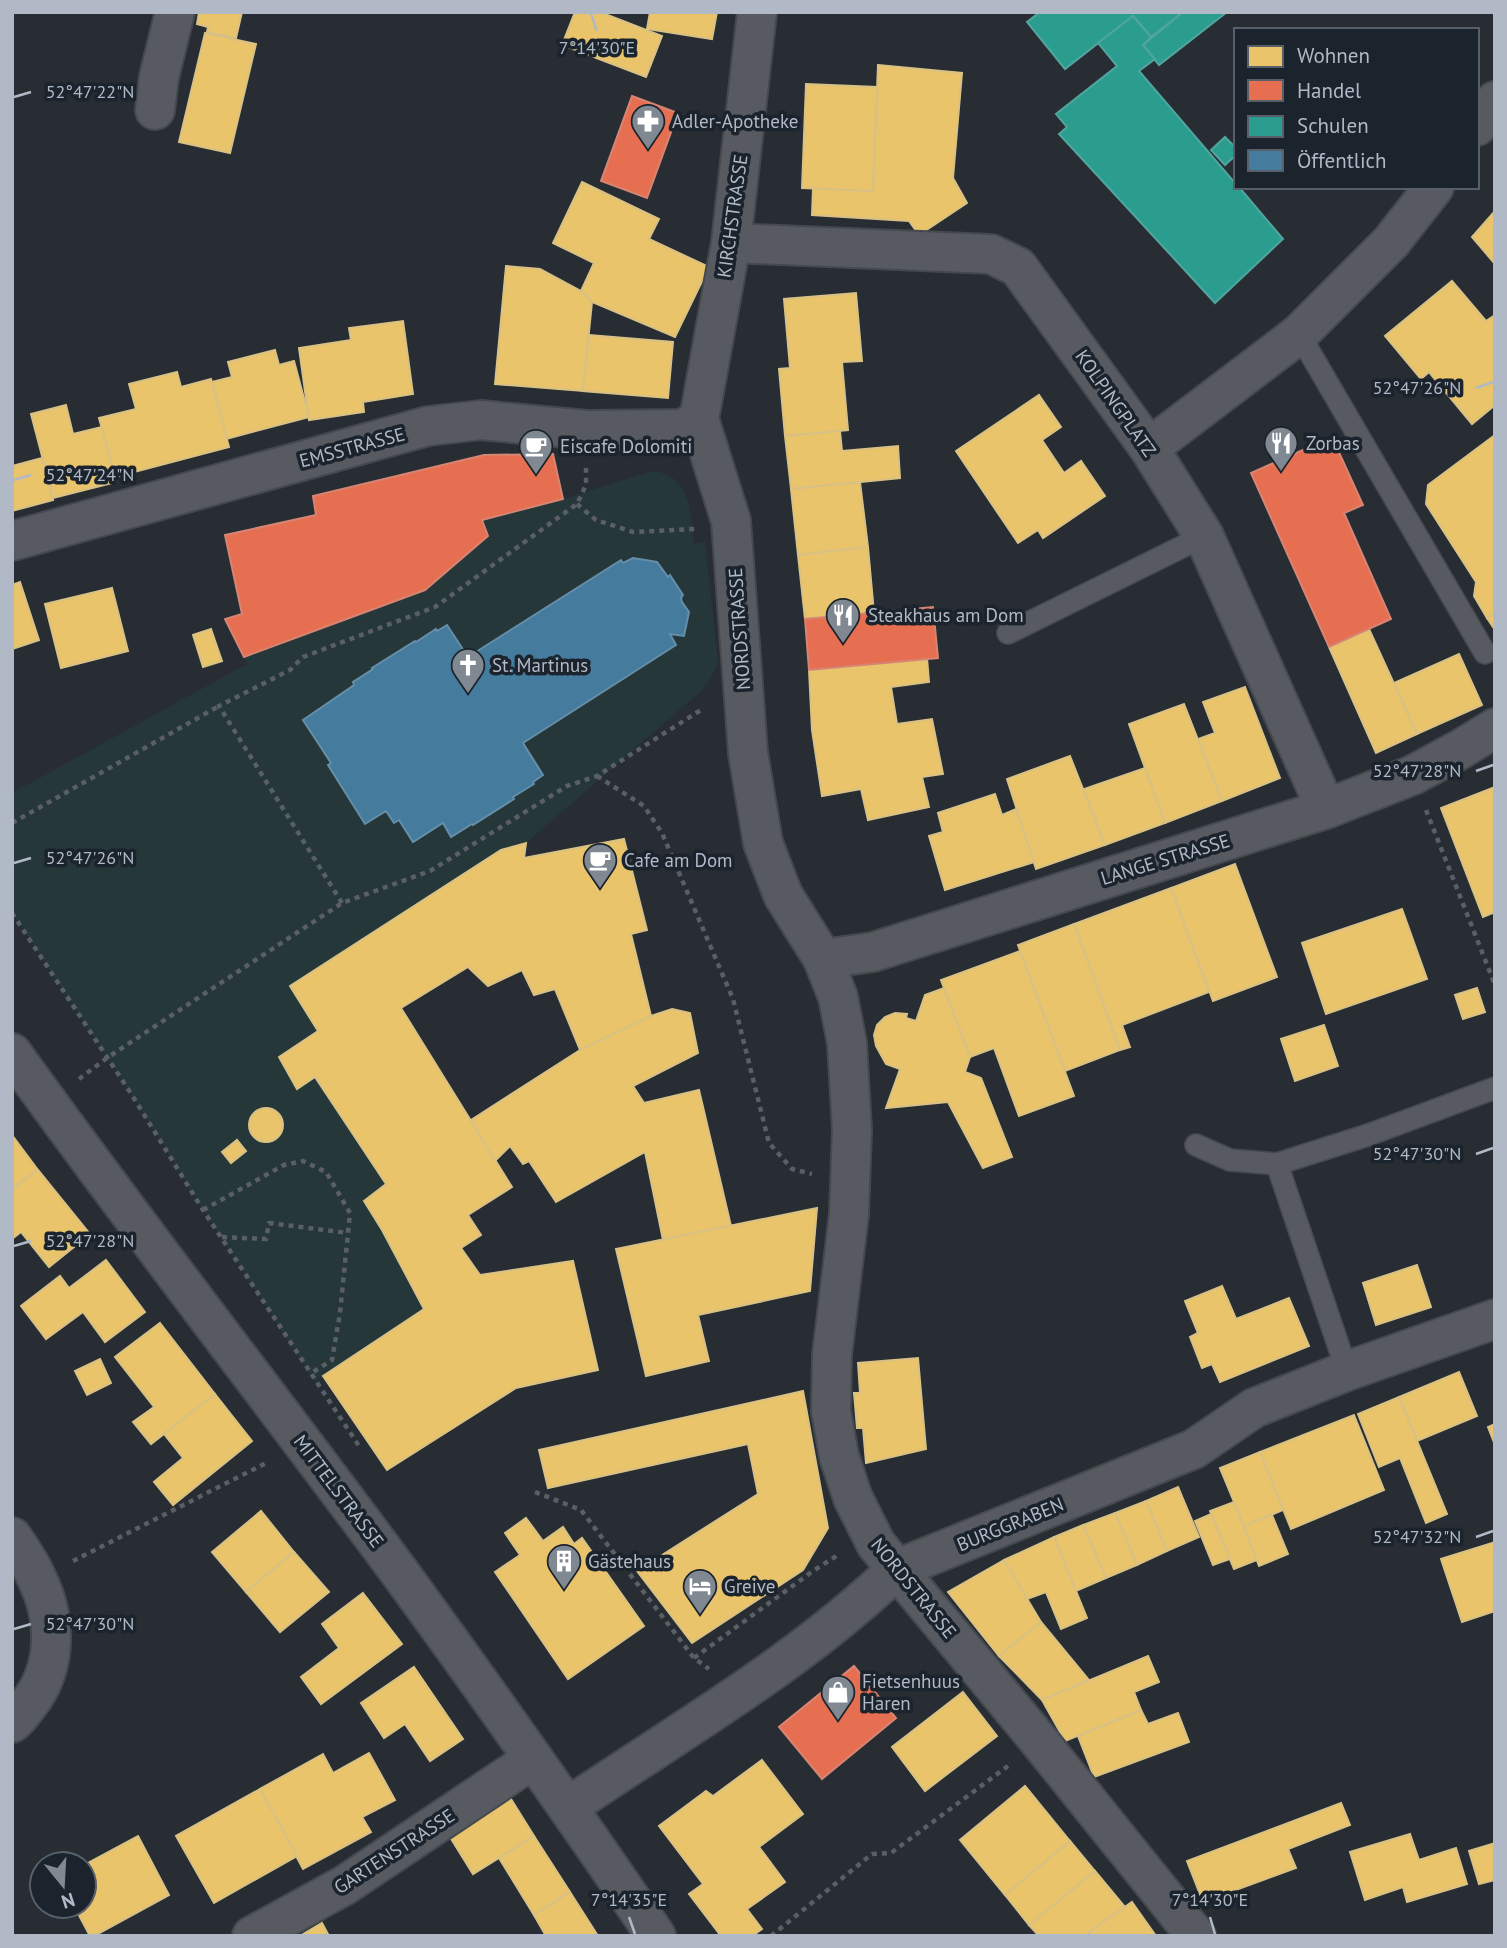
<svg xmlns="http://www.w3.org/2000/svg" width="1507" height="1948" viewBox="0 0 1507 1948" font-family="'PT Sans',sans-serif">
  <rect width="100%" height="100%" fill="#272d33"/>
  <path fill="#253739" d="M653,471C692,476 690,513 694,544L705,542L718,662L711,678L700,692L526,843L501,850L290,986L318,1031L280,1057L297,1089L315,1077L386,1184L364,1201L382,1230L424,1309L315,1382L203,1210L130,1092L12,913V793L247,664L244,657L425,590L488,536L482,520L563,499Z"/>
  <g fill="#e9c46a" stroke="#d8c185" stroke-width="2">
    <polygon points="199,12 242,12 236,38 207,32 208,27 197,24"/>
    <polygon points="575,12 600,12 662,36 646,77 562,45"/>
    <polygon points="650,12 717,12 712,39 647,29"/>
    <polygon points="205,33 256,44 230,153 179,142"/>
    <polygon points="878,65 962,73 953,178 967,203 919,235 909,221 812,215 813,188 873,191"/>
    <polygon points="806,84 877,87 873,191 802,188"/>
    <polygon points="582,182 659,219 649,239 709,267 675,337 592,302 581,291 594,263 553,243"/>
    <polygon points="1495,211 1495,264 1472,237"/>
    <polygon points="506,266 540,269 581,291 592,302 583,391 495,384"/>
    <polygon points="1452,281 1486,321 1495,315 1495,405 1472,424 1429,372 1421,379 1385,336"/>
    <polygon points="856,293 862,361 842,362 848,430 785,436 779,369 790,368 784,299"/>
    <polygon points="403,321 413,394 363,402 364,412 309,420 299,348 351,340 349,328"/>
    <polygon points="589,335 673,342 668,398 583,391"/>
    <polygon points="275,350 279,365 294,361 309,417 226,439 212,382 232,377 228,362"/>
    <polygon points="177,372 181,387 211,379 229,447 115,477 99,418 136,409 129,384"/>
    <polygon points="1039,395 1061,427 1042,440 1064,473 1081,461 1105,496 1043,538 1038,530 1018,543 956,451"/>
    <polygon points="66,405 73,434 102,427 116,482 53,498 31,414"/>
    <polygon points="840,431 842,451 898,446 900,478 791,489 785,436"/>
    <polygon points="1495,435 1495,613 1487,618 1474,596 1476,582 1426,504 1428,485"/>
    <polygon points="42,458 53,500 12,511 12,466"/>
    <polygon points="860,482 868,547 798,555 791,489"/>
    <polygon points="868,547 874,613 805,619 798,555"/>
    <polygon points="20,582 39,640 12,649 12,585"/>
    <polygon points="112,588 128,651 61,668 45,604"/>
    <polygon points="1495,613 1495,630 1487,618"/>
    <polygon points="211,629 222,661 203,667 193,635"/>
    <polygon points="1369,629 1417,734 1376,753 1329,647"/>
    <polygon points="1459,654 1482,705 1417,734 1394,683"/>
    <polygon points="927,658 929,682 891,687 897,724 932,719 943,774 922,777 929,807 868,820 861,789 822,796 812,730 809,670"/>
    <polygon points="1245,687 1280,778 1222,801 1198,739 1215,733 1203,702"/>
    <polygon points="1184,704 1222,801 1165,823 1129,724"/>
    <polygon points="1070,756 1105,845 1036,869 1007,779"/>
    <polygon points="1145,768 1165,823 1105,845 1084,789"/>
    <polygon points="1495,787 1495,912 1483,917 1441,808"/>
    <polygon points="995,794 1002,815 1016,809 1034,862 945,890 929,836 943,832 938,813"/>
    <polygon points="624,839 647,930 631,934 651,1016 580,1050 555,989 534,995 522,970 488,986 468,967 401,1008 512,1187 468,1215 481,1235 461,1248 480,1275 573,1261 598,1370 516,1388 387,1470 323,1376 424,1309 382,1230 364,1201 386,1184 315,1077 297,1089 279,1057 318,1031 290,986 501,850 526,843 524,858"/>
    <polygon points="1235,864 1277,977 1213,1001 1171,888"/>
    <polygon points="1171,888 1209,992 1122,1025 1130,1047 1120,1050 1074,924"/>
    <polygon points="1402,909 1427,979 1326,1014 1302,943"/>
    <polygon points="1074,924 1120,1050 1065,1071 1018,945"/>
    <polygon points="1020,951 1074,1096 1019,1116 994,1048 970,1057 941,980"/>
    <polygon points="944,988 970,1057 965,1072 981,1078 1012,1157 983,1168 948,1102 886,1108 900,1069 886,1064 876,1046 874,1035 877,1025 885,1017 895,1013 907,1014 906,1018 916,1021 925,995"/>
    <polygon points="1477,988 1485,1012 1463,1019 1455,995"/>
    <polygon points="672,1009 690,1013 698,1053 633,1086 644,1103 699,1090 731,1226 663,1240 645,1152 556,1202 529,1161 523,1164 510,1146 495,1161 471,1120 580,1050 651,1016"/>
    <polygon points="1324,1025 1338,1066 1295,1081 1281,1039"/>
    <circle cx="266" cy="1125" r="17"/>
    <polygon points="12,1135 38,1170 12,1189"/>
    <polygon points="237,1140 246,1151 231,1163 222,1152"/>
    <polygon points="38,1170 90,1234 49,1267 21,1232 12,1239 12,1189"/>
    <polygon points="817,1208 810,1291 698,1315 709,1361 646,1376 616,1249"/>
    <polygon points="106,1260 145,1312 105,1342 83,1312 46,1339 21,1306 60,1276 69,1288"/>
    <polygon points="1417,1265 1431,1307 1376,1325 1363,1283"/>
    <polygon points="1222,1286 1236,1319 1289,1298 1309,1346 1220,1382 1212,1364 1202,1368 1190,1337 1198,1333 1185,1301"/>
    <polygon points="160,1323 215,1394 151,1444 133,1422 154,1407 115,1357"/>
    <polygon points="918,1358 926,1449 866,1463 863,1428 857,1428 854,1393 860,1393 858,1363"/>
    <polygon points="100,1359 111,1383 87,1395 75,1371"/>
    <polygon points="1459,1372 1477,1416 1417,1441 1399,1397"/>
    <polygon points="803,1391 828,1528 803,1570 692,1643 637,1571 758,1494 748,1444 548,1488 539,1450"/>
    <polygon points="215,1394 252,1441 173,1505 154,1482 183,1458 164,1434"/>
    <polygon points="1399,1397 1447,1514 1426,1523 1400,1458 1379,1467 1358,1414"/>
    <polygon points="1354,1415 1384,1490 1291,1529 1260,1452"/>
    <polygon points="1495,1424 1495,1445 1488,1427"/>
    <polygon points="1260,1452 1283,1510 1244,1526 1220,1468"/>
    <polygon points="1178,1487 1199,1537 1167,1551 1146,1501"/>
    <polygon points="1146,1501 1167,1551 1137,1565 1115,1513"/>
    <polygon points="1234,1502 1257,1560 1234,1569 1210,1511"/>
    <polygon points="261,1511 294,1552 246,1592 212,1552"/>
    <polygon points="1115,1513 1137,1565 1106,1578 1083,1525"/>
    <polygon points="1211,1514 1230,1559 1213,1565 1195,1521"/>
    <polygon points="1272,1515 1288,1554 1259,1566 1244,1526"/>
    <polygon points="526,1518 543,1541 563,1527 574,1544 582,1538 644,1626 568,1679 495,1572 520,1555 505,1533"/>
    <polygon points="1083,1525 1106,1578 1076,1591 1054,1537"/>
    <polygon points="1054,1537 1087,1618 1061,1629 1046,1592 1027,1599 1004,1560"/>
    <polygon points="1495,1542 1495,1611 1462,1622 1441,1559"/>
    <polygon points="294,1552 329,1592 280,1632 246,1592"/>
    <polygon points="1004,1560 1041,1622 999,1656 948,1592"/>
    <polygon points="363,1593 402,1644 321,1704 301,1677 339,1648 322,1624"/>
    <polygon points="1041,1622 1089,1680 1042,1700 999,1656"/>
    <polygon points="1148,1656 1159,1682 1134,1692 1141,1710 1065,1741 1042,1700"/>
    <polygon points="414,1667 463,1739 430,1761 405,1724 384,1738 361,1703"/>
    <polygon points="963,1692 997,1736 925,1791 892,1747"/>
    <polygon points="1141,1710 1148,1724 1178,1713 1189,1742 1094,1777 1078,1736"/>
    <polygon points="369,1753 395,1800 362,1817 371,1832 303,1869 260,1789 323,1754 333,1773"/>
    <polygon points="762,1760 803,1814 759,1847 785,1882 747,1909 762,1929 752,1936 721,1936 689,1894 703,1884 659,1826 706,1791 713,1796"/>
    <polygon points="1025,1786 1070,1841 1005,1895 960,1840"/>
    <polygon points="260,1789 297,1856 214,1903 176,1836"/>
    <polygon points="511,1799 534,1836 473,1874 450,1837"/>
    <polygon points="1341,1803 1350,1825 1288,1849 1296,1868 1203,1902 1187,1861"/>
    <polygon points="1410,1834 1419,1860 1456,1848 1467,1884 1407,1902 1403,1887 1365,1900 1350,1852"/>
    <polygon points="138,1836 169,1895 94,1936 90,1936 74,1906 84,1906 84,1865"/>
    <polygon points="534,1836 570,1892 534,1915 499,1858"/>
    <polygon points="1070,1841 1095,1871 1029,1925 1005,1895"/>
    <polygon points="1495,1843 1495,1880 1479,1884 1469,1851"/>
    <polygon points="1095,1871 1125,1907 1084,1936 1039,1936 1029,1925"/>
    <polygon points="570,1892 598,1936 546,1936 534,1915"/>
    <polygon points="1132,1902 1156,1936 1092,1936 1089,1932"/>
    <polygon points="322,1923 329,1936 300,1936"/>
  </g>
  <g fill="#e76f51" stroke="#d68574" stroke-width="2">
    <polygon points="632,96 678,113 647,198 601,181"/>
    <polygon points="1332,437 1363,505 1344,513 1391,619 1329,647 1251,473"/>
    <polygon points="553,454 563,499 482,520 488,536 425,590 244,657 225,619 242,614 225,535 316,515 313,496 484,455"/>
    <polygon points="933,607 938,658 809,670 805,619"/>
    <polygon points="854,1666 896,1718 822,1779 779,1727"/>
  </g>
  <g fill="#2a9d8f" stroke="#52a59f" stroke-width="2">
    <polygon points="1040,12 1183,12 1151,37 1133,16 1065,69 1027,22"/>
    <polygon points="1183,12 1227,12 1159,65 1143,45"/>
    <polygon points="1133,16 1151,37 1143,45 1155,59 1139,71 1236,184 1236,187 1239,187 1283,239 1215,303 1059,134 1067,127 1056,114 1117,66 1098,43"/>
    <polygon points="1225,137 1236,148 1236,155 1225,165 1211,150"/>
  </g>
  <polygon fill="#457b9d" stroke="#658ea9" stroke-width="2" points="633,558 657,562 668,577 670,575 683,595 681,598 682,602 689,612 684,636 670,634 676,645 523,743 543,775 533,782 534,784 513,797 514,799 473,825 472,824 451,837 443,823 413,842 399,820 394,823 386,811 365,824 328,765 331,763 303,720 354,685 353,682 373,669 372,668 415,641 416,642 436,629 437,631 447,625 468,657 621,560 623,563"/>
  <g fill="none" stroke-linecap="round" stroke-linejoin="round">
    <defs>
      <g id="service">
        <polyline points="1299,334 1485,653"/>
        <polyline points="1008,633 1204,536"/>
        <polyline points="1196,1145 1230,1160 1277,1164 1368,1135 1495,1088"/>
        <polyline points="1277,1164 1347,1371"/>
      </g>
      <g id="minor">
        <polyline points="757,12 731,243 699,419 731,521 748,753 763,843 783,895 823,959 838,997 847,1043 852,1130 849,1214 832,1355 831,1411 839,1456 853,1498 876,1544 1040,1742 1196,1936"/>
        <polyline points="155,110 159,77 175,12"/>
        <polyline points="1477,126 1495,101"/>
        <polyline points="731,243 991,254 1018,267 1149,448 1204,536 1326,809"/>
        <polyline points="1149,448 1299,334 1391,242 1434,187"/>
        <polyline points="12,541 428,426 481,420 587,430 683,429 699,419"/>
        <polyline points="823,959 873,952 1326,809 1413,775 1461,749 1495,728"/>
        <path d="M12,1537C21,1550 31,1564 37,1579C56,1617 57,1663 33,1698C26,1707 21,1716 12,1723"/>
        <path d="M568,1807C680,1731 799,1663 897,1569L1194,1449L1254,1408L1347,1371L1495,1319"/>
        <polyline points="252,1936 345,1885 533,1759"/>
      </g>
      <path id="tertiary" d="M12,1053C139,1230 273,1401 403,1577C489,1695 574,1815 656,1936"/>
    </defs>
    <use href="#service" stroke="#44494e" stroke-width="24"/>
    <use href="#minor" stroke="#44494e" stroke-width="42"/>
    <use href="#tertiary" stroke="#44494e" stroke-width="42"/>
    <g stroke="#5a5f65" stroke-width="4.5" stroke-dasharray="5 5" stroke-linecap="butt">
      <polyline points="577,504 596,520 633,532 695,529"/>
      <polyline points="597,776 644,806 662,833 733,999 769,1143 792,1169 812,1174"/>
      <polyline points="1426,810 1495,985"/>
      <polyline points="12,823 219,706"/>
      <polyline points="342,903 219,706 290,670 303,657 435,607 577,504 586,485 586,468"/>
      <polyline points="12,913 130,1092 203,1210 361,1449"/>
      <polyline points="79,1079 107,1058 342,903 430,871 567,786 597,776 704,708"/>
      <polyline points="203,1210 284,1165 303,1161 326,1172 350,1213 340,1313 332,1360 310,1374"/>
      <polyline points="222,1237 266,1239 269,1223 348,1233"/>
      <polyline points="535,1492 581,1510 694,1658 709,1669"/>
      <polyline points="73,1561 268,1462"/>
      <polyline points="694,1658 813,1571 838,1555"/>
      <polyline points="771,1936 872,1854 891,1853 1008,1766"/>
    </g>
    <use href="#service" stroke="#575b61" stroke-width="21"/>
    <use href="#minor" stroke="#575b61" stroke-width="38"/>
    <use href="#tertiary" stroke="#575b61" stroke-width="38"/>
  </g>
  <path fill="none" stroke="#b0b9c5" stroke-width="2.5" d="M591,14L597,31M14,97L31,92M1476,388L1493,382M14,480L31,475M1476,771L1493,765M14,863L31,858M1476,1154L1493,1148M14,1246L31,1241M1476,1537L1493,1531M14,1629L31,1624M629,1917L635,1934M1210,1917L1215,1934"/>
  <defs>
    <symbol id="pharmacy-pin" viewBox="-11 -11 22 30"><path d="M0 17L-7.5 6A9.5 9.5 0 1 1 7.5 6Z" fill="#808892" stroke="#1b232d"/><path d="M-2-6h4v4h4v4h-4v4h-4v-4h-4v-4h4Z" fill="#fff"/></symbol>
    <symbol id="restaurant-pin" viewBox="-11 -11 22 30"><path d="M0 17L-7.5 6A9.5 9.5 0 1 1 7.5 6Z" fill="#808892" stroke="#1b232d"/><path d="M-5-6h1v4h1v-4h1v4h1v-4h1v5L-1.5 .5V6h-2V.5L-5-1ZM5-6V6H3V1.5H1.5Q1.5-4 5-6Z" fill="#fff"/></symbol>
    <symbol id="cafe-pin" viewBox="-11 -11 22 30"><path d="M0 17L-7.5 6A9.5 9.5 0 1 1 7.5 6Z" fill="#808892" stroke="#1b232d"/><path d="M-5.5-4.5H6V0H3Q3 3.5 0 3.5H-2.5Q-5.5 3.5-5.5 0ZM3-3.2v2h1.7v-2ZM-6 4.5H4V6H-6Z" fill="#fff"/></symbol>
    <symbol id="church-pin" viewBox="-11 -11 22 30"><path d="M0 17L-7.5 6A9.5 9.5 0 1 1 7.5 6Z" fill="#808892" stroke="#1b232d"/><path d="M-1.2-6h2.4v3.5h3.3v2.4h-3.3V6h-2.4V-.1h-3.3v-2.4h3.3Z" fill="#fff"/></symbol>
    <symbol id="building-pin" viewBox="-11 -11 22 30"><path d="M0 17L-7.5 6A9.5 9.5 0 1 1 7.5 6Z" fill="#808892" stroke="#1b232d"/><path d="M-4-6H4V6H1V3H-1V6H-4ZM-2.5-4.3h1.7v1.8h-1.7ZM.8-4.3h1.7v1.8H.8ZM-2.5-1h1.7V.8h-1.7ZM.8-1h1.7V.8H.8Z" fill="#fff"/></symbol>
    <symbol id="hotel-pin" viewBox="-11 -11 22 30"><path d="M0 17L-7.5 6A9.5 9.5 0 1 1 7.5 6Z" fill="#808892" stroke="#1b232d"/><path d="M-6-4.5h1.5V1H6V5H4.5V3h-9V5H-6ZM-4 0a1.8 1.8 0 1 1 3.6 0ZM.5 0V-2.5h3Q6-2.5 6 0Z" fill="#fff"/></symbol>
    <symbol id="shop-pin" viewBox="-11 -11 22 30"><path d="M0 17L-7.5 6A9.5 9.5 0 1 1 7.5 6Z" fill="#808892" stroke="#1b232d"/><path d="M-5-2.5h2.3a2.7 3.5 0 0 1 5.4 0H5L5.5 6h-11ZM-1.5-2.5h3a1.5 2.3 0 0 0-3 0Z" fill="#fff"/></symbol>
  </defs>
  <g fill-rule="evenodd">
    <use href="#pharmacy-pin" x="629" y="102" width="38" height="52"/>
    <use href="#restaurant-pin" x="1262" y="424" width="38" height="52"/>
    <use href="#cafe-pin" x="517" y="427" width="38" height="52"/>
    <use href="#restaurant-pin" x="824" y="596" width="38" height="52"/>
    <use href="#church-pin" x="449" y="646" width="38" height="52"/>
    <use href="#cafe-pin" x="581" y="841" width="38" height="52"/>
    <use href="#building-pin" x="545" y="1542" width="38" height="52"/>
    <use href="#hotel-pin" x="681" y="1567" width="38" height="52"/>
    <use href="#shop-pin" x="819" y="1673" width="38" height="52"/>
  </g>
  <g text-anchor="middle" stroke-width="7" stroke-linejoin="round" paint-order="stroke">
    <g font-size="19" fill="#b0b9c5" stroke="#1b232d" text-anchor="start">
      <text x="672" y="128">Adler-Apotheke</text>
      <text x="1306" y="450">Zorbas</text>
      <text x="560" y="453">Eiscafe Dolomiti</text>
      <text x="868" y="622">Steakhaus am Dom</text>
      <text x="492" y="672">St. Martinus</text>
      <text x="624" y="867">Cafe am Dom</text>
      <text x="588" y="1568">Gästehaus</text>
      <text x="724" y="1593">Greive</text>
      <text x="862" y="1688">Fietsenhuus<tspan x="862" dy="22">Haren</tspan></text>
    </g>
    <g font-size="19" fill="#b0b9c5" stroke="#1b232d">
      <text transform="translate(732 216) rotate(-82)" y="7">KIRCHSTRASSE</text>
      <text transform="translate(1116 403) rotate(55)" y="7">KOLPINGPLATZ</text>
      <text transform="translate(352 447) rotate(-15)" y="7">EMSSTRASSE</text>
      <text transform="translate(739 629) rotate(-94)" y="7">NORDSTRASSE</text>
      <text transform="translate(1165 859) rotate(-17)" y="7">LANGE STRASSE</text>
      <text transform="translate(339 1491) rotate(53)" y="7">MITTELSTRASSE</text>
      <text transform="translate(1010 1524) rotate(-22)" y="7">BURGGRABEN</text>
      <text transform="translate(914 1588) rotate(51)" y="7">NORDSTRASSE</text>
      <text transform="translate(394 1851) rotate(-33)" y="7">GARTENSTRASSE</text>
    </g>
  </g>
  <g font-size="18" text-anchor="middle" fill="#b0b9c5" stroke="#1b232d" stroke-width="7" stroke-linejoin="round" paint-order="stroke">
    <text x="597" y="54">7°14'30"E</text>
    <text x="90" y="98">52°47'22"N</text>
    <text x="1417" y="394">52°47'26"N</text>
    <text x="90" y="481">52°47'24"N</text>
    <text x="1417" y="777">52°47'28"N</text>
    <text x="90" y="864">52°47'26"N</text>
    <text x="1417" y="1160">52°47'30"N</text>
    <text x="90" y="1247">52°47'28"N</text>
    <text x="1417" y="1543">52°47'32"N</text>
    <text x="90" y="1630">52°47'30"N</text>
    <text x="629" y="1906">7°14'35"E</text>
    <text x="1210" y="1906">7°14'30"E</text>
  </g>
  <rect width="1507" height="1948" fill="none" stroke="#b0b9c5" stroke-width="28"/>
  <rect x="1234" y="28" width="245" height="161" fill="#1b232d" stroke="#575f6a" stroke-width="2"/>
  <rect x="1248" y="46" width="35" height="21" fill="#e9c46a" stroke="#575f6a" stroke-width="2"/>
  <text x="1297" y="63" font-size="21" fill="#b0b9c5">Wohnen</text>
  <rect x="1248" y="80" width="35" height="21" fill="#e76f51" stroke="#575f6a" stroke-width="2"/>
  <text x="1297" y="98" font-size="21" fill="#b0b9c5">Handel</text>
  <rect x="1248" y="116" width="35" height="21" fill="#2a9d8f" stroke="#575f6a" stroke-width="2"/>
  <text x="1297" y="133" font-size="21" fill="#b0b9c5">Schulen</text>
  <rect x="1248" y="150" width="35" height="21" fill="#457b9d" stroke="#575f6a" stroke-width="2"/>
  <text x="1297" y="168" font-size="21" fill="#b0b9c5">Öffentlich</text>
  <g transform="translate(63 1885) rotate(162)"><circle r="33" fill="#1b232d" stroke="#575f6a" stroke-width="2"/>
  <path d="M0-5L12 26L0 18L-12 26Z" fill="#808892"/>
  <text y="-10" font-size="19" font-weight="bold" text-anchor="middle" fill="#b0b9c5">N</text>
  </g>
</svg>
